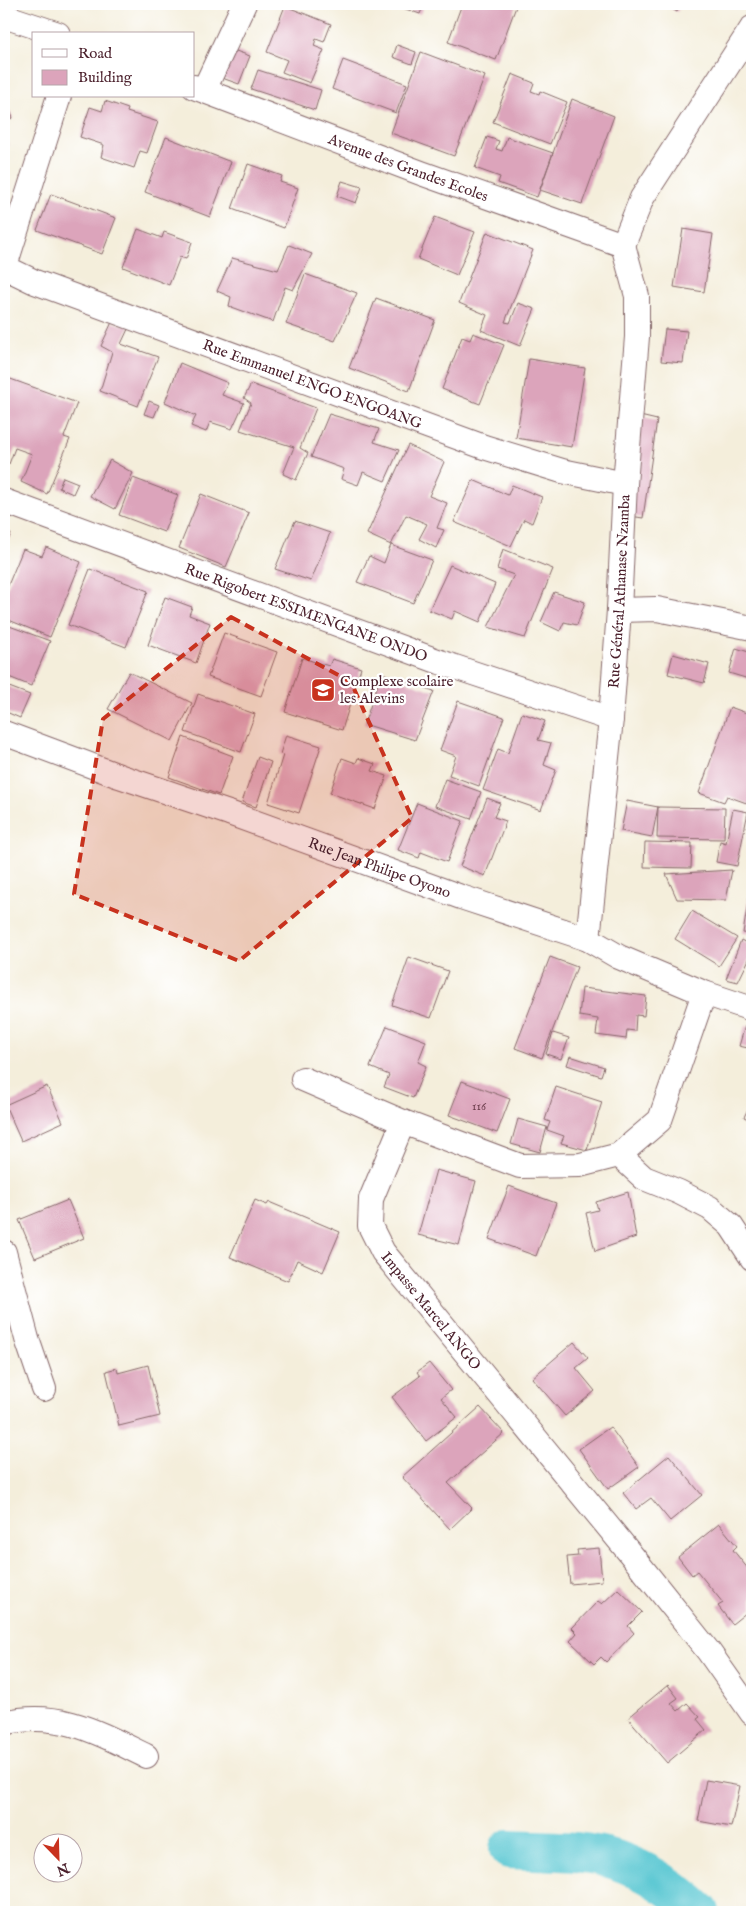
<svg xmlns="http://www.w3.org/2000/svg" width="756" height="1916" viewBox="0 0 756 1916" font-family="'IM FELL English',serif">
  <rect width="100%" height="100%" fill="#fff"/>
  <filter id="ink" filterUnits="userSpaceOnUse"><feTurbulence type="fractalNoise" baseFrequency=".02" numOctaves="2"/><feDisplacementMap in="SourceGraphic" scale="10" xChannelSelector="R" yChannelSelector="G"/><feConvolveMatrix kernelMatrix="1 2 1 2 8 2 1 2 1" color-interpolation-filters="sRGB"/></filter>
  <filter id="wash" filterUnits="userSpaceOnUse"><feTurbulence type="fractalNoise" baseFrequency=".0096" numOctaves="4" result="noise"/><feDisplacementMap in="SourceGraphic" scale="20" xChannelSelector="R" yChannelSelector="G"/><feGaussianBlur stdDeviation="1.12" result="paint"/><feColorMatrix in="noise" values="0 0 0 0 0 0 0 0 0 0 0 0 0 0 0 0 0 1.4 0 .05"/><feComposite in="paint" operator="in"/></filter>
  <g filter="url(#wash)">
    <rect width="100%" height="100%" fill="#f4eedb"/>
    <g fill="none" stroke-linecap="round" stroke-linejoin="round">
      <path stroke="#5bc8d3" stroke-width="40" d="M509,1849C544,1851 583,1849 616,1860C648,1871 676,1890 700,1912"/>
    </g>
    <g id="blocks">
      <g fill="#dca4bb">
        <polygon points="398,4 424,4 420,14 397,6"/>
        <polygon points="462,4 517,4 496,60 448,42"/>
        <polygon points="650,4 681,4 677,12 664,4 662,8"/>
        <polygon points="285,6 331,24 324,42 316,39 314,46 324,50 310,83 282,72 287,60 267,52"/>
        <polygon points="397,45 416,52 412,64 393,57"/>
        <polygon points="233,50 250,56 239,84 222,78"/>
        <polygon points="421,52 485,76 454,156 391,133"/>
        <polygon points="343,60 407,84 396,113 332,89"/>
        <polygon points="258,70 321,90 315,110 251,89"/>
        <polygon points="512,74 534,83 531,91 539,94 540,91 567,102 550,144 493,122"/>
        <polygon points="4,97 13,118 4,122"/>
        <polygon points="572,99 614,116 582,204 540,190"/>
        <polygon points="105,101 128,109 127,112 158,122 147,153 140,151 134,168 101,157 104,145 80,137 90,107 102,111"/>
        <polygon points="4,134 9,146 4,148"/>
        <polygon points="166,137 231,162 210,217 145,192"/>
        <polygon points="487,137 499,141 496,149 502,151 507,137 553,153 537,197 498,183 500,177 475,168"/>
        <polygon points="248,164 282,176 280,182 298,188 284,228 232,209"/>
        <polygon points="342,181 362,187 356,203 337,196"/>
        <polygon points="51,194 116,218 102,254 37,230"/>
        <polygon points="435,217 475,232 457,275 418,259"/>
        <polygon points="138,229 162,238 164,232 192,242 186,259 180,257 169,285 123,267"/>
        <polygon points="683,229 713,234 704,292 674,287"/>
        <polygon points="487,232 533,250 505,322 510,323 518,303 535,309 520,346 481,330 487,315 459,303"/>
        <polygon points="289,245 312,254 293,290 285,287 273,322 229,306 231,297 217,291 232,258 278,270"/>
        <polygon points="305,274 357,293 335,341 286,324"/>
        <polygon points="376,298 435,320 409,391 349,368"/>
        <polygon points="112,322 129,327 121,344 158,357 138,406 100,391 112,352 101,346"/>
        <polygon points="665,329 687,331 683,363 661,361"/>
        <polygon points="473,333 504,345 480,404 442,389 462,337 470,340"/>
        <polygon points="529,359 585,368 572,447 516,438"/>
        <polygon points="180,363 228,383 222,395 244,403 232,429 210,422 206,432 191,426 196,416 165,402"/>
        <polygon points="5,377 77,403 64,437 70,439 47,494 21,482 32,454 15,448 9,464 4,462"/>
        <polygon points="251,384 316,408 300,448 308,453 296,480 283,474 294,447 240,430 251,403 244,398"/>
        <polygon points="149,401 159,405 154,417 144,414"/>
        <polygon points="329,414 379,429 374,442 399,450 385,481 363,472 358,485 341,479 344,469 311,457"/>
        <polygon points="640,416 657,420 643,518 630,516"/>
        <polygon points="408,445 444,462 429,496 447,503 437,528 444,530 436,548 419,539 427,524 406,515 391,545 367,534"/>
        <polygon points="110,460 133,473 115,509 90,496"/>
        <polygon points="63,477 78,483 73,494 59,488"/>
        <polygon points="133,478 178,495 164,532 119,515"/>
        <polygon points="473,480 508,495 512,485 542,497 532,523 524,519 511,546 454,522"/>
        <polygon points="201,494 249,513 226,567 179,548"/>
        <polygon points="295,521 330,533 311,581 275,569"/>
        <polygon points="4,531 11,534 4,549"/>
        <polygon points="391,545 432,560 413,603 357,582 369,556 384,563"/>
        <polygon points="46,547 81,562 50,637 4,618 4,595 23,549 42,556"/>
        <polygon points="503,549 553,569 525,638 488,627 514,575 497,569"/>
        <polygon points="450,565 495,584 480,622 455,611 452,619 429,610"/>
        <polygon points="90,569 148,591 126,647 68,625"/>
        <polygon points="554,592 585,602 577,625 564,622 560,631 541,622"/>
        <polygon points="165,597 192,607 189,615 210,623 196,663 148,645"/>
        <polygon points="4,624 50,641 31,686 4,675"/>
        <polygon points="224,633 277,652 261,696 208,677"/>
        <polygon points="736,648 752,653 752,680 729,673"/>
        <polygon points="673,654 709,664 704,683 668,674"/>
        <polygon points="302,658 329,666 332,659 361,668 342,730 285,712"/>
        <polygon points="129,672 192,703 172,741 108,709"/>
        <polygon points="382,673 434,691 415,740 364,724"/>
        <polygon points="4,685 30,695 20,718 4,711"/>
        <polygon points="198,694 255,714 241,752 185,732"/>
        <polygon points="458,701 504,717 479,786 449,775 456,756 440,750"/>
        <polygon points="730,707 752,715 752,805 727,796 724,802 699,793"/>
        <polygon points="522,713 545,721 538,740 551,743 544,765 556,770 541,810 483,790 498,749 508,753"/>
        <polygon points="286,735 321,746 299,813 268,803 283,755 280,754"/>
        <polygon points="183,737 233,756 219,795 169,777"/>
        <polygon points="258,757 271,762 256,807 242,802"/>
        <polygon points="342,758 356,763 358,758 375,764 372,771 387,776 375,809 330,793"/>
        <polygon points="445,779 481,792 471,819 435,806"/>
        <polygon points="487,798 500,803 494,817 506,821 485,876 460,866"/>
        <polygon points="627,801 658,807 652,837 621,831"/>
        <polygon points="417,803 463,821 447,862 421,852 419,858 398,850"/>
        <polygon points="658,807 725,808 724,839 657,838"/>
        <polygon points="733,809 748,812 737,866 716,862 720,841 726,843"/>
        <polygon points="645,842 692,843 691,868 644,867"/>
        <polygon points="732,870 726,900 677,899 666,874"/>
        <polygon points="751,883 752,884 752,934 743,933"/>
        <polygon points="692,911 737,938 719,966 675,939"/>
        <polygon points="741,940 752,946 752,953 738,982 726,979"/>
        <polygon points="409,957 448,971 431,1018 392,1005"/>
        <polygon points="550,957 577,967 542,1058 515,1048"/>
        <polygon points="582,988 646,996 644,1016 636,1015 635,1031 627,1030 626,1039 596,1035 598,1019 579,1016"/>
        <polygon points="387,1026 426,1041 418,1062 426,1066 413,1098 384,1087 389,1075 370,1067"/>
        <polygon points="745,1026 752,1028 752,1049 739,1046"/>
        <polygon points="553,1033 569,1038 561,1059 546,1054"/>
        <polygon points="570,1056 604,1067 601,1076 567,1065"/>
        <polygon points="462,1081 510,1099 497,1133 449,1115"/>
        <polygon points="47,1086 63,1122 21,1141 5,1105"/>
        <polygon points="556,1087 602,1102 587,1150 561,1143 564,1136 547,1130 550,1122 545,1120"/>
        <polygon points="752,1101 752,1121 744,1117"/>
        <polygon points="518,1119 547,1127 540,1152 511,1144"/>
        <polygon points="436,1170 476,1181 459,1245 418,1235"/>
        <polygon points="509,1186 556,1203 536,1256 489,1239"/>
        <polygon points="628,1192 636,1237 595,1251 586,1213 598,1210 596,1202"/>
        <polygon points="68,1200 84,1238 35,1258 19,1220"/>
        <polygon points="255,1200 267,1205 269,1202 340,1232 323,1272 297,1260 288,1281 230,1257"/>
        <polygon points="574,1342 588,1358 576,1368 595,1391 565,1416 532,1378"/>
        <polygon points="429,1363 451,1390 441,1398 457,1417 426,1441 392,1397 420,1376 417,1372"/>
        <polygon points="148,1365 160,1416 119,1426 106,1371 117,1368 118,1373"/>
        <polygon points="480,1407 504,1433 448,1483 472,1508 450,1529 402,1477"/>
        <polygon points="610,1427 639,1467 608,1489 579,1449"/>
        <polygon points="669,1455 702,1495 670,1521 651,1498 636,1509 623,1493"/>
        <polygon points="719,1524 737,1546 733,1550 749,1570 752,1568 752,1608 732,1624 718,1606 723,1603 697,1571 692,1575 678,1557"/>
        <polygon points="599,1548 602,1581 570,1584 567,1557 578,1556 577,1550"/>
        <polygon points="618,1589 642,1612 628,1626 634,1633 606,1662 601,1657 594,1664 570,1641 577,1633 572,1628 598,1601 602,1604"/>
        <polygon points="668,1685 678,1698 671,1703 678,1711 687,1703 700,1717 697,1719 706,1730 667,1763 628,1718"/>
        <polygon points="706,1780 740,1786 731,1827 698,1821"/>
      </g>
    </g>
  </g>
  <g filter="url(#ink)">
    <use href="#blocks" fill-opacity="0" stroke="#866769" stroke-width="1"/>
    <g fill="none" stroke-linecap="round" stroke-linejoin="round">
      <defs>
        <g id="minor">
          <polyline points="4,16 58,34"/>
          <path id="s1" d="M194,87L421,173L623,245"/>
          <polyline points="204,90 244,4"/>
          <polyline points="623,245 642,198 752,28"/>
          <path id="s2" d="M4,267L35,282L484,447L562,471L625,484"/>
          <polyline points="4,269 59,96"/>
          <path id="s3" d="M4,501L440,662L611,719"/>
          <polyline points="619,610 657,609 752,628"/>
          <path id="s4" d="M4,733L119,776L229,813L461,897L588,939L619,957L704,993L752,1009"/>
          <path id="s5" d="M588,939L611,719L619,610L625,484L637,337V296L623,245"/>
          <path id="s6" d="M704,993L660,1120L619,1155L580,1165L520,1166L403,1122L371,1199L370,1226L383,1252L633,1557L709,1652L752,1713"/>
          <polyline points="303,1079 403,1122"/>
          <polyline points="619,1155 644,1178 679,1192 710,1208 731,1226 752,1258"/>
          <polyline points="4,1252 27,1339 44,1389"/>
          <path d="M4,1723C58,1709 99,1733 146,1756"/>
        </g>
      </defs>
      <use href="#minor" stroke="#866769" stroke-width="26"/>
      <use href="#minor" stroke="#fff" stroke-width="24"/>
    </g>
  </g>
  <path fill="#c8321e" fill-opacity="0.2" stroke="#c8321e" stroke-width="4" stroke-dasharray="10 6" stroke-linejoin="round" d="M231,617L351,682L412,818L239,961L74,894L103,719Z"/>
  <defs>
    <symbol id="school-square" viewBox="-11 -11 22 22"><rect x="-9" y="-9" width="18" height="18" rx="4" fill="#c8321e" stroke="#fff"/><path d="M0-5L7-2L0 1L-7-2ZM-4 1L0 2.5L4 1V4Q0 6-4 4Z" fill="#fff"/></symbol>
  </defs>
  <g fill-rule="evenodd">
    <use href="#school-square" x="309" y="676" width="28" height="28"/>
  </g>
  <g text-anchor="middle" stroke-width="4.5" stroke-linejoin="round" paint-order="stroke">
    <g font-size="12" fill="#6e404f">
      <text x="479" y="1110">116</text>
    </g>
    <g font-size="15" fill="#4a1f2b" stroke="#fff">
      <text dy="5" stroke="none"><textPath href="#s1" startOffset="229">Avenue des Grandes Ecoles</textPath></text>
      <text dy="5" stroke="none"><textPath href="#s2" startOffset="330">Rue Emmanuel ENGO ENGOANG</textPath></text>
      <text dy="5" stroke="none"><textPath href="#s5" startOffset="349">Rue Général Athanase Nzamba</textPath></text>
      <text dy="5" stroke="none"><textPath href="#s3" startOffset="322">Rue Rigobert ESSIMENGANE ONDO</textPath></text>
      <text dy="5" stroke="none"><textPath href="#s4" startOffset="399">Rue Jean Philipe Oyono</textPath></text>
      <text dy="5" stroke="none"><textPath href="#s6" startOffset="629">Impasse Marcel ANGO</textPath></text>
    </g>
    <g font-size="15" fill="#4a1f2b" stroke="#fff" text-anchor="start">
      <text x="340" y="686">Complexe scolaire<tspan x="340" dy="17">les Alevins</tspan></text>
    </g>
  </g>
  <rect width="756" height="1916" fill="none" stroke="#fff" stroke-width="20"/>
  <rect x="32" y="32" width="162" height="65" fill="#ffffff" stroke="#b7a5aa"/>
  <rect x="42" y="49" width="25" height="8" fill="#ffffff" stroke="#b7a5aa"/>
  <text x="78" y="58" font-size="15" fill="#4a1f2b">Road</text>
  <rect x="42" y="70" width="25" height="15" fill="#dca4bb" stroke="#b7a5aa"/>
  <text x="78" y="82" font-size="15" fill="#4a1f2b">Building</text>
  <g transform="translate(58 1858) rotate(157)"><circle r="24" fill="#ffffff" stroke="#b7a5aa"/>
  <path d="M0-4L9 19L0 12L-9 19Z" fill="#c8321e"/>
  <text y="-8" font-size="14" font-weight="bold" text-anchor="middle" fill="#4a1f2b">N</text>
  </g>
</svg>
